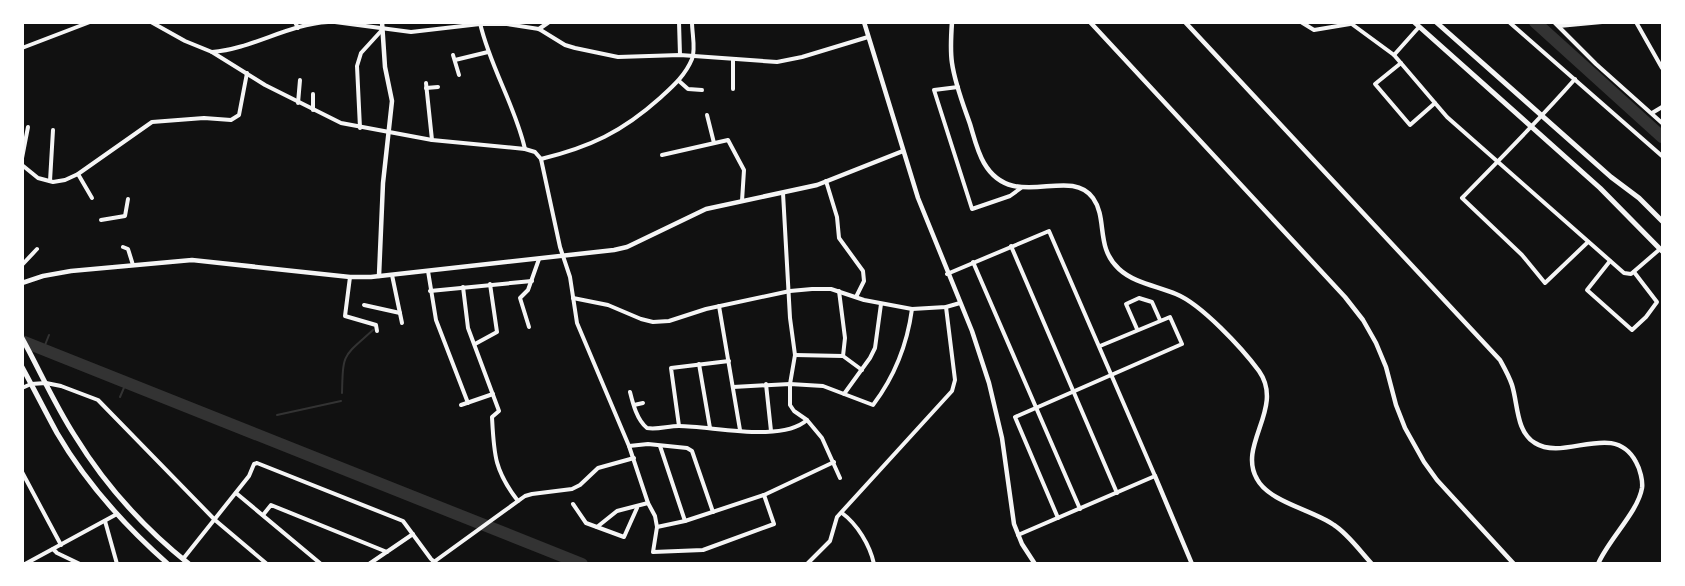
<svg xmlns="http://www.w3.org/2000/svg" width="1685" height="586" viewBox="0 0 1685 586" font-family="'Alegreya Sans',sans-serif">
  <rect width="100%" height="100%" fill="#111"/>
  <g fill="none" stroke-linecap="round" stroke-linejoin="round">
    <g stroke="#333" stroke-width="2">
      <polyline points="43,350 49,335"/>
      <path d="M342,393C343,352 343,357 373,330"/>
      <polyline points="120,397 126,383"/>
      <polyline points="277,415 341,401"/>
    </g>
    <g stroke="#333" stroke-width="12">
      <polyline points="1535,22 1662,137"/>
      <polyline points="22,341 582,564"/>
    </g>
    <g stroke="#f5f5f5" stroke-width="4">
      <polyline points="151,22 185,41 212,52 265,85 341,123 432,140 525,149 535,152 541,159 560,247 570,277 577,323 629,446 648,503 655,516 657,527 653,552 703,550 774,524 764,495"/>
      <polyline points="295,22 298,28"/>
      <polyline points="335,22 411,32 480,24 507,24 539,29 565,45 575,48 618,57 680,55 777,62 802,57 868,37"/>
      <polyline points="679,22 680,55"/>
      <polyline points="1301,22 1314,30 1350,24"/>
      <polyline points="1349,22 1394,55 1447,117 1624,273 1631,274 1660,249"/>
      <polyline points="1509,22 1662,156"/>
      <polyline points="1554,22 1596,64 1662,123"/>
      <polyline points="1636,22 1662,68"/>
      <path d="M480,23C490,67 515,105 525,149"/>
      <polyline points="1559,26 1602,22"/>
      <polyline points="22,48 90,22"/>
      <path d="M212,52C252,49 288,24 328,22"/>
      <polyline points="453,55 459,75"/>
      <polyline points="1394,55 1419,27"/>
      <polyline points="733,59 733,89"/>
      <polyline points="455,60 488,52"/>
      <polyline points="1401,63 1375,84 1410,125 1435,103"/>
      <path d="M1575,79C1539,120 1500,159 1462,198L1522,255L1545,283L1588,242"/>
      <polyline points="679,81 688,89 702,90"/>
      <polyline points="426,83 432,140"/>
      <polyline points="958,87 934,90 972,209 1010,196 1021,188"/>
      <polyline points="426,88 438,87"/>
      <polyline points="313,94 313,110"/>
      <polyline points="298,103 300,80"/>
      <polyline points="1652,113 1662,107"/>
      <polyline points="707,115 714,143"/>
      <polyline points="360,128 357,66 361,53 382,30"/>
      <polyline points="662,155 728,140 744,170 742,201"/>
      <polyline points="22,158 28,127"/>
      <path d="M541,159C590,147 622,132 660,98C672,87 685,76 692,59C696,49 692,34 692,22"/>
      <polyline points="22,165 38,178 53,182 65,180 78,174 152,122 204,118 231,120 239,115 247,73"/>
      <polyline points="78,174 92,198"/>
      <polyline points="50,181 53,130"/>
      <polyline points="826,181 837,217 839,238 863,271 864,281 856,297"/>
      <polyline points="783,193 790,318 795,355 790,384 790,405 794,411 807,420 822,438 840,478"/>
      <polyline points="101,220 125,216 128,199"/>
      <polyline points="1011,246 1117,493"/>
      <polyline points="123,247 128,249 133,265"/>
      <polyline points="1610,261 1587,290 1632,330 1646,317 1657,302 1634,272"/>
      <polyline points="973,262 1080,509"/>
      <polyline points="22,265 37,249"/>
      <polyline points="428,271 436,320 468,403"/>
      <polyline points="947,274 1049,231 1155,476 1018,535"/>
      <polyline points="392,275 402,323"/>
      <polyline points="350,277 345,316 376,325 377,331"/>
      <path d="M463,287L468,328L499,411L492,417C494,454 494,470 518,501"/>
      <polyline points="430,291 532,281"/>
      <polyline points="839,291 845,338 843,356"/>
      <polyline points="573,298 608,305 641,319 653,322 669,321 706,309 790,291 812,289 831,289 864,300 912,309 946,307 960,303"/>
      <polyline points="364,305 400,313"/>
      <polyline points="719,306 740,430"/>
      <polyline points="529,327 520,298 528,290 539,259"/>
      <polyline points="1137,329 1126,304 1139,298 1152,302 1160,320"/>
      <polyline points="475,344 497,332 490,284"/>
      <polyline points="795,355 843,356 862,370"/>
      <polyline points="699,364 710,428"/>
      <polyline points="766,384 771,431"/>
      <path d="M733,387L790,384L823,386L873,405C895,376 907,346 912,309"/>
      <polyline points="22,388 31,384 46,383 61,386 98,400 215,520 267,564"/>
      <path d="M630,392C633,404 637,420 647,428C657,430 668,426 679,426C713,426 781,443 807,420"/>
      <polyline points="844,394 870,358 875,348 881,304"/>
      <polyline points="461,405 493,394"/>
      <polyline points="634,405 643,403"/>
      <polyline points="679,426 671,368 729,361"/>
      <polyline points="629,446 648,444 687,448 692,451 713,512"/>
      <polyline points="660,446 685,521"/>
      <polyline points="22,472 61,545"/>
      <polyline points="236,493 321,564"/>
      <polyline points="573,504 586,523 624,537 637,508"/>
      <path d="M842,513C857,524 870,545 874,564"/>
      <polyline points="263,515 271,505 387,552"/>
      <polyline points="1058,518 1015,417 1182,344 1170,317 1100,346"/>
      <polyline points="105,521 117,564"/>
      <polyline points="597,527 617,511 648,503"/>
      <polyline points="657,527 685,521 764,495 834,462"/>
      <polyline points="53,549 57,553 80,564"/>
      <polyline points="183,559 249,476 254,464 257,463 403,521 431,559 437,564"/>
      <polyline points="25,564 117,514"/>
      <polyline points="369,564 413,534"/>
      <polyline points="431,564 525,496 532,494 572,489 580,485 598,468 634,458"/>
      <polyline points="807,564 830,541 837,517 952,391 955,380 946,307"/>
    </g>
    <g stroke="#f5f5f5" stroke-width="4.5">
      <polyline points="864,22 918,198 972,331 989,383 1002,438 1014,524 1022,544 1035,564"/>
      <path d="M952,22C951,36 950,50 952,63C955,84 963,104 970,124C974,137 977,151 984,163C1013,213 1069,165 1093,198C1108,219 1095,247 1119,269C1134,283 1157,286 1176,294C1201,304 1242,348 1259,371C1285,408 1237,445 1257,479C1269,502 1313,510 1334,525C1348,534 1360,551 1372,564"/>
      <polyline points="1090,22 1345,297 1363,320 1376,343 1386,367 1396,405 1405,428 1424,462 1437,480 1514,564"/>
      <path d="M1185,22L1500,360C1505,369 1509,376 1512,385C1518,404 1516,432 1535,443C1565,462 1614,420 1636,462C1640,469 1643,481 1642,488C1638,512 1608,540 1598,564"/>
      <polyline points="539,29 549,22"/>
      <polyline points="379,276 383,183 392,101 385,67 382,22"/>
      <polyline points="22,283 43,276 71,271 192,260 350,277 371,277 614,250 627,247 706,209 817,185 903,151"/>
      <polyline points="1155,476 1192,564"/>
    </g>
    <g stroke="#f5f5f5" stroke-width="5">
      <polyline points="1414,22 1600,188 1662,251"/>
      <polyline points="1436,22 1611,177 1639,198 1662,221"/>
    </g>
    <g stroke="#f5f5f5" stroke-width="5">
      <path d="M22,338C40,371 55,405 75,436C105,485 144,528 189,564"/>
      <path d="M22,367C34,389 45,411 57,433C86,483 125,526 168,564"/>
    </g>
  </g>
  <rect width="1685" height="586" fill="none" stroke="#ffffff" stroke-width="48"/>
</svg>
